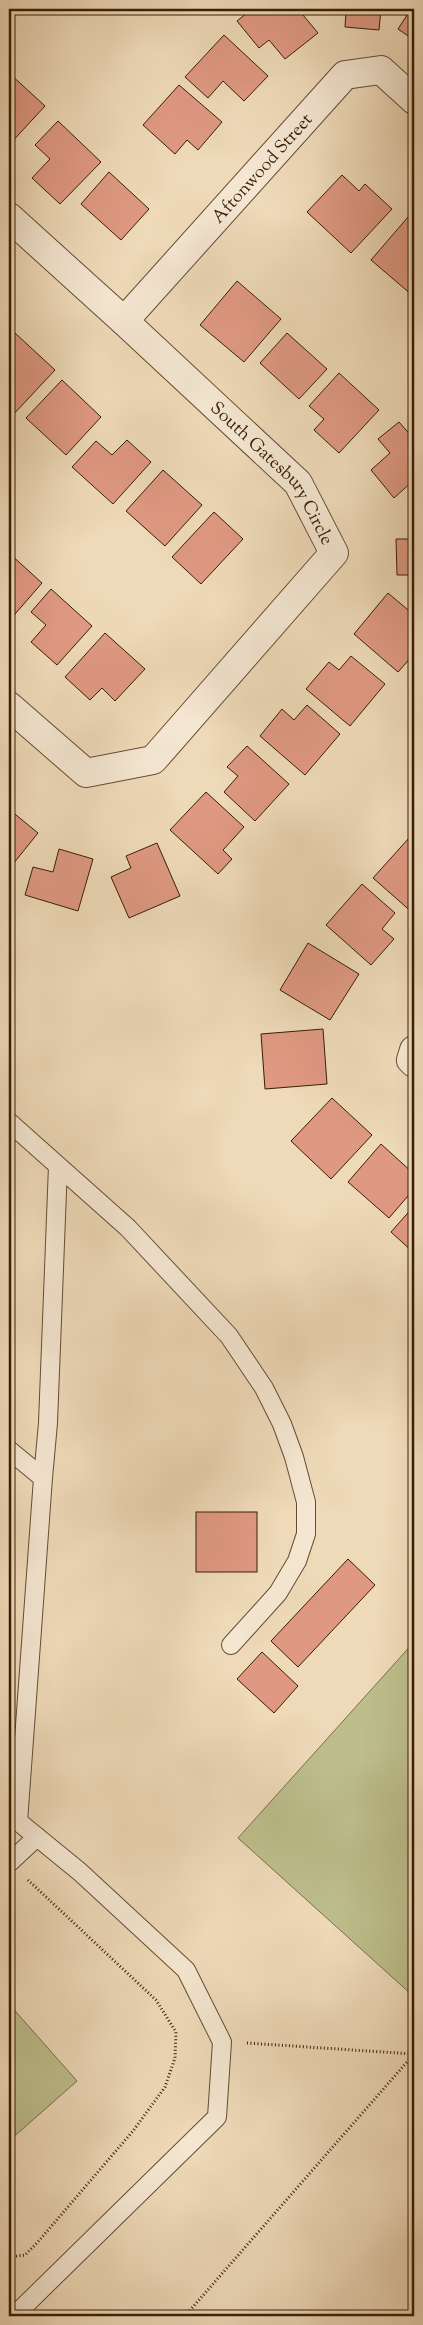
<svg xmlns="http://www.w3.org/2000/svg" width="423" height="2325" viewBox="0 0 423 2325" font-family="'Sorts Mill Goudy',serif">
  <rect width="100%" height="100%" fill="#eed9b8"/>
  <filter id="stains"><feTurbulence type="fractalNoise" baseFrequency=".004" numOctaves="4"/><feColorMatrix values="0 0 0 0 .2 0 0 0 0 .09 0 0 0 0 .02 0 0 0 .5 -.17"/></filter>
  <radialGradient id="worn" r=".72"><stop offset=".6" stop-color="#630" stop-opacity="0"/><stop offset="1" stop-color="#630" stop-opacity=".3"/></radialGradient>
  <g fill="#bdbe8c" stroke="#7b6e48">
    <polygon points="414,1642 414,1992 412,1995 238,1838"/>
    <polygon points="9,2004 77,2081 9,2141"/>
  </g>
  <g fill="#df9982" stroke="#391d04">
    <polygon points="252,9 298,9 318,33 285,59 269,40 259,48 237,21"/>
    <polygon points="325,9 381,9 379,30 345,27 346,12 325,10"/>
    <polygon points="411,9 414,9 414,40 398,29"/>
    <polygon points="224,35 268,76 244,101 223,81 208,98 185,77"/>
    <polygon points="9,73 45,106 9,145"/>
    <polygon points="179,85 222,122 198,150 187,140 175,154 143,125"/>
    <polygon points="58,121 101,162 60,204 32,178 50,159 35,145"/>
    <polygon points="109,172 149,209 121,240 81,204"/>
    <polygon points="342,175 359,191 365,184 392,209 351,253 307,212"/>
    <polygon points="408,217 414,222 414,293 412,295 371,260"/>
    <polygon points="237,281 281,319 244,362 200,325"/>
    <polygon points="15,333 55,370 11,417 9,414 9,340"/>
    <polygon points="287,333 327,369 299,399 260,363"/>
    <polygon points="339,373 379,410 339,453 314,430 324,419 309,406"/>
    <polygon points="62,380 101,417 66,455 26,418"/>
    <polygon points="399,422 414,439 414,480 394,498 371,470 390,453 378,439"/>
    <polygon points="127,440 151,462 113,504 72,467 96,441 112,455"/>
    <polygon points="163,470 202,505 165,546 126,511"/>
    <polygon points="214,512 243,539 201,584 172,557"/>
    <polygon points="413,520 414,520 414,575 397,575 396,539 413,539"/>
    <polygon points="9,553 42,583 9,621"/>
    <polygon points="51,589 92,626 57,665 31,642 46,625 31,612"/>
    <polygon points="388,593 414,615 414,654 398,672 354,634"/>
    <polygon points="105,633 145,669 115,701 102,688 90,700 65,677"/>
    <polygon points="351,656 385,684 350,726 306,689 329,662 339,670"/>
    <polygon points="307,705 340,734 305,775 260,736 282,709 294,720"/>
    <polygon points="247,746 289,784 255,821 224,792 238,776 227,767"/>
    <polygon points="206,792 244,827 223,850 232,859 218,874 170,830"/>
    <polygon points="10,810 38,833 9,869 9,811"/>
    <polygon points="409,838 414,843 414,914 373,878"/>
    <polygon points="157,843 180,896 129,918 111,877 131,868 126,856"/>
    <polygon points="59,849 93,859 78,911 25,895 33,867 53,872"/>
    <polygon points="362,884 395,913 382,929 394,939 371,965 326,925"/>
    <polygon points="308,943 359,974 330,1020 280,990"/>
    <polygon points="323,1029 327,1084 265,1089 261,1034"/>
    <polygon points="332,1098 372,1135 331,1179 291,1141"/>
    <polygon points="381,1144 414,1174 414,1189 389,1218 348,1182"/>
    <polygon points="414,1206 414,1253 391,1232"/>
    <rect x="196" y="1512" width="61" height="60"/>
    <polygon points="348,1559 375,1585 298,1667 271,1641"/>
    <polygon points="262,1652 298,1686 274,1713 237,1679"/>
  </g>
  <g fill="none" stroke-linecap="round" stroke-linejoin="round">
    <defs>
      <g id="lane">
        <polyline points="9,1122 128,1228 229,1336 264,1388 282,1424 294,1457 306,1502 306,1534 297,1561 278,1593 231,1645"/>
        <polyline points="9,1450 43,1478 18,1822"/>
        <polyline points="43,1478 48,1423 58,1166"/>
        <polyline points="9,1814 80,1872 186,1970 222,2042 217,2117 14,2316"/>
        <polyline points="9,1863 37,1837"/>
      </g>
      <g id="street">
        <path id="s1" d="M9,217L124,321L298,483L334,553L153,760L86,773L9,706"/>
        <path id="s2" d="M124,321L345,75L381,70L414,100"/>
        <polyline points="414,1050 411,1060 414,1063"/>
      </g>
    </defs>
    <use href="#lane" stroke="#664c31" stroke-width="20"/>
    <use href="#street" stroke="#664c31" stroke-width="30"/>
    <g stroke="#391d04" stroke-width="3" stroke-dasharray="1 2.5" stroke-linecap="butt">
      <polyline points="247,2043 413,2054"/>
      <polyline points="9,2257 25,2255 37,2243 133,2131 165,2087 175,2058 176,2032 156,2000 28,1880"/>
      <polyline points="185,2316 414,2054"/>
    </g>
    <use href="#lane" stroke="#f4e6d1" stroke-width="18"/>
    <use href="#street" stroke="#f4e6d1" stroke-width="28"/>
  </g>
  <g text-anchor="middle" stroke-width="4" stroke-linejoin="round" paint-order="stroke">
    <g font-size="18" fill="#391d04" stroke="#f4e6d1">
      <text dy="6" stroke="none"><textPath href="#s2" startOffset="206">Aftonwood Street</textPath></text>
      <text dy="6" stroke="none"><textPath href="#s1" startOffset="369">South Gatesbury Circle</textPath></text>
    </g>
  </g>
  <rect width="423" height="2325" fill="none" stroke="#eed9b8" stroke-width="30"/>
  <rect x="10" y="10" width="403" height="2305" fill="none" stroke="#391d04" stroke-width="2.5"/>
  <rect x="15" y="15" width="393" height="2295" fill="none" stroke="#391d04"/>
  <rect width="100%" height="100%" filter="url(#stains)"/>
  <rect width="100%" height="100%" fill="url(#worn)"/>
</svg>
